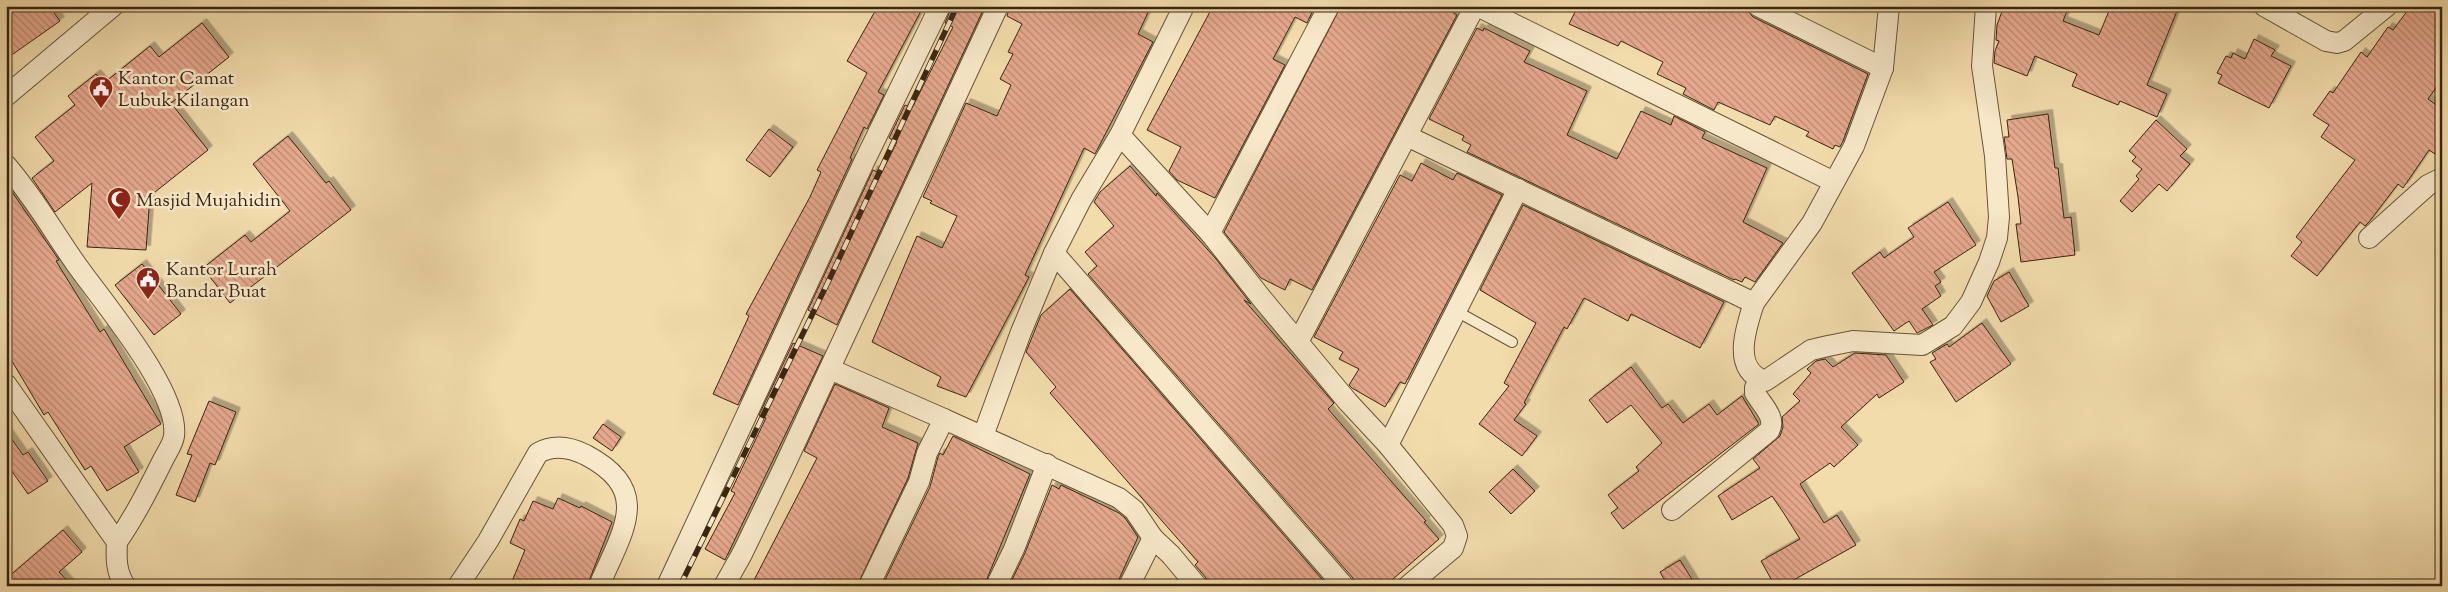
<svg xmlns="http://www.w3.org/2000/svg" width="2448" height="592" viewBox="0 0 2448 592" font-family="'Sorts Mill Goudy',serif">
  <defs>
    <pattern id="building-back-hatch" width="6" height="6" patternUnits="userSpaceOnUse" patternTransform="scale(1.25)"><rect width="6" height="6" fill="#e6a98e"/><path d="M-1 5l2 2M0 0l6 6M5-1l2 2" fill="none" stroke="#bb8973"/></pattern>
    <filter id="shadow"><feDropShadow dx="4.5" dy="-4.5" stdDeviation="0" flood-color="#0004"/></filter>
  </defs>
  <rect width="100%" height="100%" fill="#f2dcac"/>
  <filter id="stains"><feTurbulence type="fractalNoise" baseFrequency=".004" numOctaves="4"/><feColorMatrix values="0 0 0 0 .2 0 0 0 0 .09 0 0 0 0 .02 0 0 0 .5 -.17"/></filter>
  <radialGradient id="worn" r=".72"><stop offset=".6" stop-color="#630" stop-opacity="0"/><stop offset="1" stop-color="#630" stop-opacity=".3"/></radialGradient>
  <g fill="url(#building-back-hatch)" stroke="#382610" filter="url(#shadow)">
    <polygon points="6,6 49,6 60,21 6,59"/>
    <polygon points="878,6 927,6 924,12 921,11 878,92 884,95 867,129 864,127 850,158 852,159 738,405 713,394 749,316 746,314 810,197 821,172 817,170 867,73 847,61"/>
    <polygon points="952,6 985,6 837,325 808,310 873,170 881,174 897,142 889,138 905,105 912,108 953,27 945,23"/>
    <polygon points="1010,6 1151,6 1138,34 1153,42 1095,154 1084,148 1025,275 1029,277 966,397 937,386 941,377 872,342 917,236 942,248 957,216 930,203 932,201 923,197 966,103 997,116 1011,85 1000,79 1013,54 1008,52 1022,24 1007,16"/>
    <polygon points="1213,6 1315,6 1307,23 1295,17 1273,59 1285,65 1215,198 1177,180 1169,171 1181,147 1147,130"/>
    <polygon points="1341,6 1444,6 1457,15 1312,290 1290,279 1285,290 1261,278 1224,232"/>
    <polygon points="1578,6 1740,6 1747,10 1753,17 1868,74 1843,141 1840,147 1835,145 1833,149 1806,136 1809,132 1775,116 1770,125 1718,102 1714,110 1683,94 1686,88 1657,74 1663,62 1621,41 1618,46 1569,24"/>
    <polygon points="2004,6 2069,6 2063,21 2099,35 2111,6 2179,6 2147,85 2167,94 2157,117 2120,101 2118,105 2072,86 2077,74 2035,56 2027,76 1994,63 1995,51 1999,41 1996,40 1997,25"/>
    <polygon points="2411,6 2442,6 2442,79 2428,99 2442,109 2442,144 2435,154 2429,150 2403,188 2398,184 2369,222 2365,226 2360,222 2317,276 2291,256 2302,242 2296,237 2355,160 2321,137 2329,125 2313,115 2330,91 2333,93 2361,52 2367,57 2388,27 2393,30"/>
    <polygon points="202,23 229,57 171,103 208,150 150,196 146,250 87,247 92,183 55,212 32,178 54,161 35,137 75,105 68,96 96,74 104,83 150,46 159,57"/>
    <polygon points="1477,28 1483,31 1484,28 1530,51 1524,62 1587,91 1567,135 1617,159 1641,111 1671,125 1674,116 1705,132 1702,138 1767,168 1743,222 1783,243 1755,282 1745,277 1742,282 1735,279 1734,280 1467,152 1471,145 1462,140 1464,136 1429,119"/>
    <polygon points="2254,39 2275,50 2271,56 2291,66 2269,108 2218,83 2222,75 2217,73 2226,56 2231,58 2233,53 2245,59"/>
    <polygon points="2048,114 2055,168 2058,168 2064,218 2071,217 2075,255 2021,262 2016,224 2021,224 2018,197 2012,159 2007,159 2004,137 2009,137 2007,120"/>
    <polygon points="2156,120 2187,149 2180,156 2190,164 2167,191 2159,184 2132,212 2120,201 2139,179 2136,176 2142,169 2132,161 2136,157 2129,151"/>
    <polygon points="769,129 793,147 770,177 746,160"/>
    <polygon points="288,136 326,183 329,181 351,210 230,303 203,268 245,235 251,242 290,211 253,164"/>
    <polygon points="1421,163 1453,180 1457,173 1502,195 1405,384 1400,382 1385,407 1352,388 1349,385 1359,369 1339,359 1343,352 1314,337 1400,175 1412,181"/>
    <polygon points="1130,166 1156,196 1157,193 1216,259 1251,304 1244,300 1334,403 1328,409 1426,521 1424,522 1439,539 1385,586 1356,586 1353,578 1088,274 1097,266 1085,252 1114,226 1094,202 1100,192"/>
    <polygon points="12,192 59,260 56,261 100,332 104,329 161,424 124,447 139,472 107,491 91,466 85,470 48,412 44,415 6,351 6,195"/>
    <polygon points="1948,202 1976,245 1934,272 1941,282 1935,286 1941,296 1922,309 1933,325 1917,333 1909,321 1894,331 1852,273 1880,252 1884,258 1914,237 1908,228"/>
    <polygon points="1523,205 1724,302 1700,348 1631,314 1628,321 1584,298 1567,329 1564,327 1524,403 1526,404 1514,420 1537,436 1522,456 1479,424 1509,386 1504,383 1536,323 1480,290"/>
    <polygon points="142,264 181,314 154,335 115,285"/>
    <polygon points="2009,272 2029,306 2001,322 1987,296 1994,281"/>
    <polygon points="1070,289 1328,586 1209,585 1206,578 1195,565 1198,562 1050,393 1056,387 1026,352 1041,315"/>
    <polygon points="1982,323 2011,364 1956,402 1930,362 1936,359 1932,353 1947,344 1949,347"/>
    <polygon points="793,343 823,356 725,560 705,549 735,493 731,491 766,418 759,415"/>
    <polygon points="1855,353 1886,355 1904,382 1879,398 1877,394 1841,427 1858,445 1834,467 1830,463 1800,484 1824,523 1837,515 1856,545 1783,586 1775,586 1761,561 1800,539 1783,512 1772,496 1732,520 1718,496 1760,468 1753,459 1780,436 1783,427 1782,417 1800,401 1793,394 1811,373 1807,369 1816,361 1825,359 1833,367"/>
    <polygon points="1631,367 1662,408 1668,404 1683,423 1709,404 1717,415 1742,396 1759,424 1623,529 1611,513 1618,508 1608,495 1639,471 1636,467 1662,443 1631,405 1607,423 1589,400"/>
    <polygon points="835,384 889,408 882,427 918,443 908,478 857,586 751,586 817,458 804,451"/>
    <polygon points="209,401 236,412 215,465 210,463 195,502 176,495 192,455 187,454"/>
    <polygon points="603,424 621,437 612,451 593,438"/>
    <polygon points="6,431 23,455 28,452 48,481 28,494 6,463"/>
    <polygon points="953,436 1030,474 984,586 882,586 930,487 938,457 940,453 943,455"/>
    <polygon points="1513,469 1535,491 1511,514 1489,492"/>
    <polygon points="1052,485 1059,489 1061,485 1119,513 1125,518 1138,537 1116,586 1009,586 1025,553"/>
    <polygon points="558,498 580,508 581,506 612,522 587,586 510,586 525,550 510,543 520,519 524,521 533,501 553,509"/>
    <polygon points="63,530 82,552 59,572 72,586 6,586 6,579"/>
    <polygon points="1680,560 1696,586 1668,586 1660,572"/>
  </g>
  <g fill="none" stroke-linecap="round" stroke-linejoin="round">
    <defs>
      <polyline id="service" points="1456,311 1512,342"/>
      <g id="minor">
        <polyline points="1477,6 1834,182"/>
        <polyline points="1758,6 1883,68"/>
        <polyline points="2264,6 2326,41 2337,43 2344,41 2387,6"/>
        <polyline points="6,96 113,6"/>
        <polyline points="1120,135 1210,233 1263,300 1348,402 1388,445 1453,525 1457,536 1453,548 1408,586"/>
        <polyline points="1407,136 1754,303 1812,223 1854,146 1883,68 1889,6"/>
        <path d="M6,165C33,196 53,231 76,264C102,301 180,392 174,436C173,444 167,452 163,460C149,488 135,516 117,542"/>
        <polyline points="1210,233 1329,6"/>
        <polyline points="2369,238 2428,185 2442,178"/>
        <polyline points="1054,253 1344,586"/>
        <path d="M1754,303C1746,328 1731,369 1765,381L1811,350L1828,346L1853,341L1922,345L1953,326L1971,302L1989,262L1997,238L1999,217L1995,156L1982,66L1986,6"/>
        <polyline points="1298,342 1475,6"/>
        <polyline points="830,369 944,419 927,453 919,482 869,586"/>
        <path d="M6,384L117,542C116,559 116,571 125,586"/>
        <polyline points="944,419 1119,498 1134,510 1153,538 1129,586"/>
        <polyline points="983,436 1021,332 1054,253 1081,200 1120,135 1184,6"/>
        <polyline points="1388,445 1518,189"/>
        <path d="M1672,510L1769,431C1777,418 1762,405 1755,393V388L1759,379"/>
        <polyline points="1153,538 1171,555 1197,586"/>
        <path d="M458,586L488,541L538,453C554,444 570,447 586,455C654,491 622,531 599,586"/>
        <polyline points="667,586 865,160 940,6"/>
        <polyline points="724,586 742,554 783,469 998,6"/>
        <polyline points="996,586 1014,549 1047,464"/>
      </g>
    </defs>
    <use href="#service" stroke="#665437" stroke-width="12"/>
    <use href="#minor" stroke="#665437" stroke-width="22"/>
    <use href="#service" stroke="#f7e8c9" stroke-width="10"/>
    <use href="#minor" stroke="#f7e8c9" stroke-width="20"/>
    <defs>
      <polyline id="rail" points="680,586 830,278 957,6"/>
    </defs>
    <use href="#rail" stroke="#382610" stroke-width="5.5"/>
    <use href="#rail" stroke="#f7e8c9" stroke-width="4" stroke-dasharray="11" stroke-linecap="butt"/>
  </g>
  <defs>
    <symbol id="civic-pin" viewBox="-11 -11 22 30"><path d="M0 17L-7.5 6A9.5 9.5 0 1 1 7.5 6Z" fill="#8f2418" stroke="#f7e8c9"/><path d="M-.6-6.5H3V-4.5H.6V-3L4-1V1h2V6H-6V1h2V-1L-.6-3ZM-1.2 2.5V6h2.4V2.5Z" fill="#fff"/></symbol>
    <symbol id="mosque-pin" viewBox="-11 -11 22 30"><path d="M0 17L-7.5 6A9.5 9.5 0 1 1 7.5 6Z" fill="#8f2418" stroke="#f7e8c9"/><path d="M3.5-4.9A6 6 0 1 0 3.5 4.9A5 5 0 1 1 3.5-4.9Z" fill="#fff"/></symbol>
  </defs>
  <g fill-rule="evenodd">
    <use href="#civic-pin" x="87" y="74" width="28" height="38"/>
    <use href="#mosque-pin" x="105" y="185" width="28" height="38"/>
    <use href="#civic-pin" x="134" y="265" width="28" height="38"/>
  </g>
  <g text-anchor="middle" stroke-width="5" stroke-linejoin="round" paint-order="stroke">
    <g font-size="19" fill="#382610" stroke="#f7e8c9" text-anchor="start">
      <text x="118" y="84">Kantor Camat<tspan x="118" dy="22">Lubuk Kilangan</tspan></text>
      <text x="136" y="206">Masjid Mujahidin</text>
      <text x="166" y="275">Kantor Lurah<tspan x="166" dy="22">Bandar Buat</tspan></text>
    </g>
  </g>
  <rect width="2448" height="592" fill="none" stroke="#f2dcac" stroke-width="25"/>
  <rect x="8" y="8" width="2433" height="577" fill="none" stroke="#382610" stroke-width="2.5"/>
  <rect x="12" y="12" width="2423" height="567" fill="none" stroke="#382610"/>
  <rect width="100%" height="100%" filter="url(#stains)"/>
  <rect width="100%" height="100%" fill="url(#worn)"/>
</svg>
